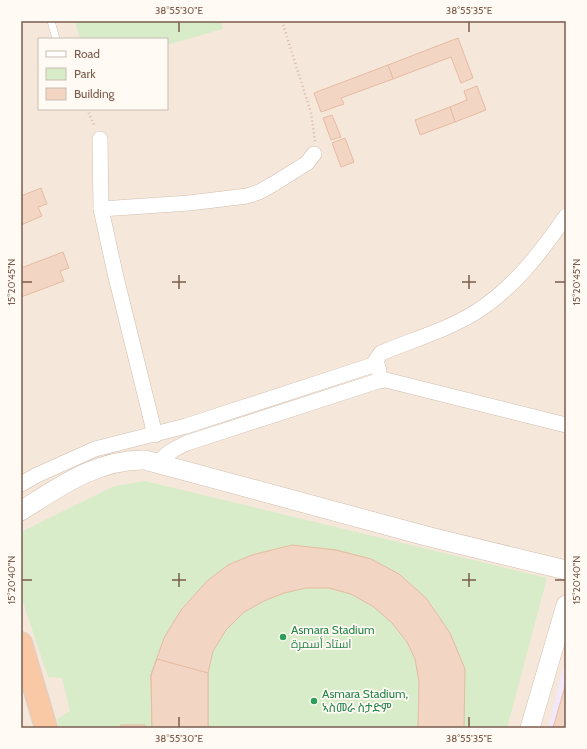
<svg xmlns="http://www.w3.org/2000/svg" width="587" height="749" viewBox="0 0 587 749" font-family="Cabin,Cairo,'Noto Sans Ethiopic',sans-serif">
  <rect width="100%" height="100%" fill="#fdf6ec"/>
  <path fill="#f5e8da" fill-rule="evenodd" d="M21,21H566V728H21ZM39,39H167V109H39Z"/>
  <polygon fill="#f3e8fa" points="563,668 566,669 566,728 548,728"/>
  <g fill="#d8ecc9">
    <polygon points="75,21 221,21 223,29 167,45 167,39 80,39"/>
    <polygon points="145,481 547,578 507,728 59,728 57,719 70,711 62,678 48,677 21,596 21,532 114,486"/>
  </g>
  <g fill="#f3d5c3" stroke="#e6bba3">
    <polygon points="458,38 473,78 461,83 451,57 393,79 388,65"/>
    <polygon points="388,65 393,79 341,98 344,104 321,112 314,93"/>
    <polygon points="477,86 486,110 455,122 450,107 467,100 464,91"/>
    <polygon points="450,107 455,122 420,135 415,120"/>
    <polygon points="332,115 341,137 331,140 323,118"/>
    <polygon points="345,138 354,162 341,167 332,143"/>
    <polygon points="41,188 47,204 38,207 42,216 21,225 21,196"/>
    <polygon points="63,252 69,268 60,271 64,281 21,297 21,268"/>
    <polygon points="292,545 336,550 371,559 399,574 426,598 450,633 465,669 464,728 418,728 419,682 415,659 407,642 392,623 374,607 351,594 329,588 306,588 284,593 264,601 244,612 226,630 213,651 208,673 208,728 152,728 151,675 164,638 181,610 207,581 228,565 252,555"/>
    <polygon points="157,659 208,673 208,728 152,728 151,675"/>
    <polygon points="566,683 566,728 553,728"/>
    <rect x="121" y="725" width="24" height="3"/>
  </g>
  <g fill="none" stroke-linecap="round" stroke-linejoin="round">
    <defs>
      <polyline id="service" points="51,21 56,39"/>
      <g id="minor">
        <polyline points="100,139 101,209 115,273 155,435"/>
        <polyline points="101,209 189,203 247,196 259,192 275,183 307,163 314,154"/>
        <path d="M379,371L376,360L381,353C412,340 447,330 476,312C514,288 541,252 566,216"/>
        <path d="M159,463C166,453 176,448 187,443L378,381L386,380L566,425"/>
        <polyline points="21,484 37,475 95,449 186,426 376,364"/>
      </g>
      <g id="tertiary">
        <path d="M21,511C59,487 97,459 145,460L430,537L566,570"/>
        <polyline points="530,728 566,605"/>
      </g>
      <polyline id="trunk" points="21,643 46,728"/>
    </defs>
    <use href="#service" stroke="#d1beb0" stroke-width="8"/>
    <use href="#minor" stroke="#d1beb0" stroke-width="16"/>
    <use href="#tertiary" stroke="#d1beb0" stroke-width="20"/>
    <use href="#trunk" stroke="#dad1cd" stroke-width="24"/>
    <g stroke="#d9b8a5" stroke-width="2.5" stroke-dasharray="1 3" stroke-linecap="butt">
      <polyline points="282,21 311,113 315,142"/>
      <polyline points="87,109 95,127"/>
    </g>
    <use href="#service" stroke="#fff" stroke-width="7"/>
    <use href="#minor" stroke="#fff" stroke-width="15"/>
    <use href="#tertiary" stroke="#fff" stroke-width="19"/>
    <use href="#trunk" stroke="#f9c8a4" stroke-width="22"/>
  </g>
  <path fill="none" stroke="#7a5c4d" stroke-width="1.5" d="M179,22V32M469,22V32M179,275V289M469,275V289M22,282H32M172,282H186M462,282H476M555,282H565M179,573V587M469,573V587M22,580H32M172,580H186M462,580H476M555,580H565M179,717V727M469,717V727"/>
  <g fill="#2e9e5b" stroke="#fffaf3" stroke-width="1.5">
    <circle cx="283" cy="637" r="4"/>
    <circle cx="314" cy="701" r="4"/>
  </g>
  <g text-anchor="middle" stroke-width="3.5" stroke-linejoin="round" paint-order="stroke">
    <g font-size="12" fill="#27864d" stroke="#fffaf3" text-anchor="start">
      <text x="291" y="634">Asmara Stadium<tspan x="291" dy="14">استاد أسمرة</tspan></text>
      <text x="322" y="698">Asmara Stadium,<tspan x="322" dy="14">ኣስመራ ስታድም</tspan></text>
    </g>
  </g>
  <rect width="587" height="749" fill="none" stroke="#fffaf3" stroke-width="44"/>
  <rect x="38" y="38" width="130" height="72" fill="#fffaf3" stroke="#cabbb1"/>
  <rect x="46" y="51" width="20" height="6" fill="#ffffff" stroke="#cabbb1"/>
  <text x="74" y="58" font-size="12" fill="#7a5c4d">Road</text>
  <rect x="46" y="68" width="20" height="12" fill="#d8ecc9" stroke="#cabbb1"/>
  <text x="74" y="78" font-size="12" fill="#7a5c4d">Park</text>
  <rect x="46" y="88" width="20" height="12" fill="#f3d5c3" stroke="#cabbb1"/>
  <text x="74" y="98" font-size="12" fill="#7a5c4d">Building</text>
  <rect x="22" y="22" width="543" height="705" fill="none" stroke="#7a5c4d" stroke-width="1.5"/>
  <g font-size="10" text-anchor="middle" fill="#7a5c4d">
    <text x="179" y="14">38°55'30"E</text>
    <text x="469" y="14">38°55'35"E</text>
    <text transform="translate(11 282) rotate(-90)" y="4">15°20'45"N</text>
    <text transform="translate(576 282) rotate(-90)" y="4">15°20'45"N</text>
    <text transform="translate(11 580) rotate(-90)" y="4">15°20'40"N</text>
    <text transform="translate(576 580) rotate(-90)" y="4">15°20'40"N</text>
    <text x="179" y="742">38°55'30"E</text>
    <text x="469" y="742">38°55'35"E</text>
  </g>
</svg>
